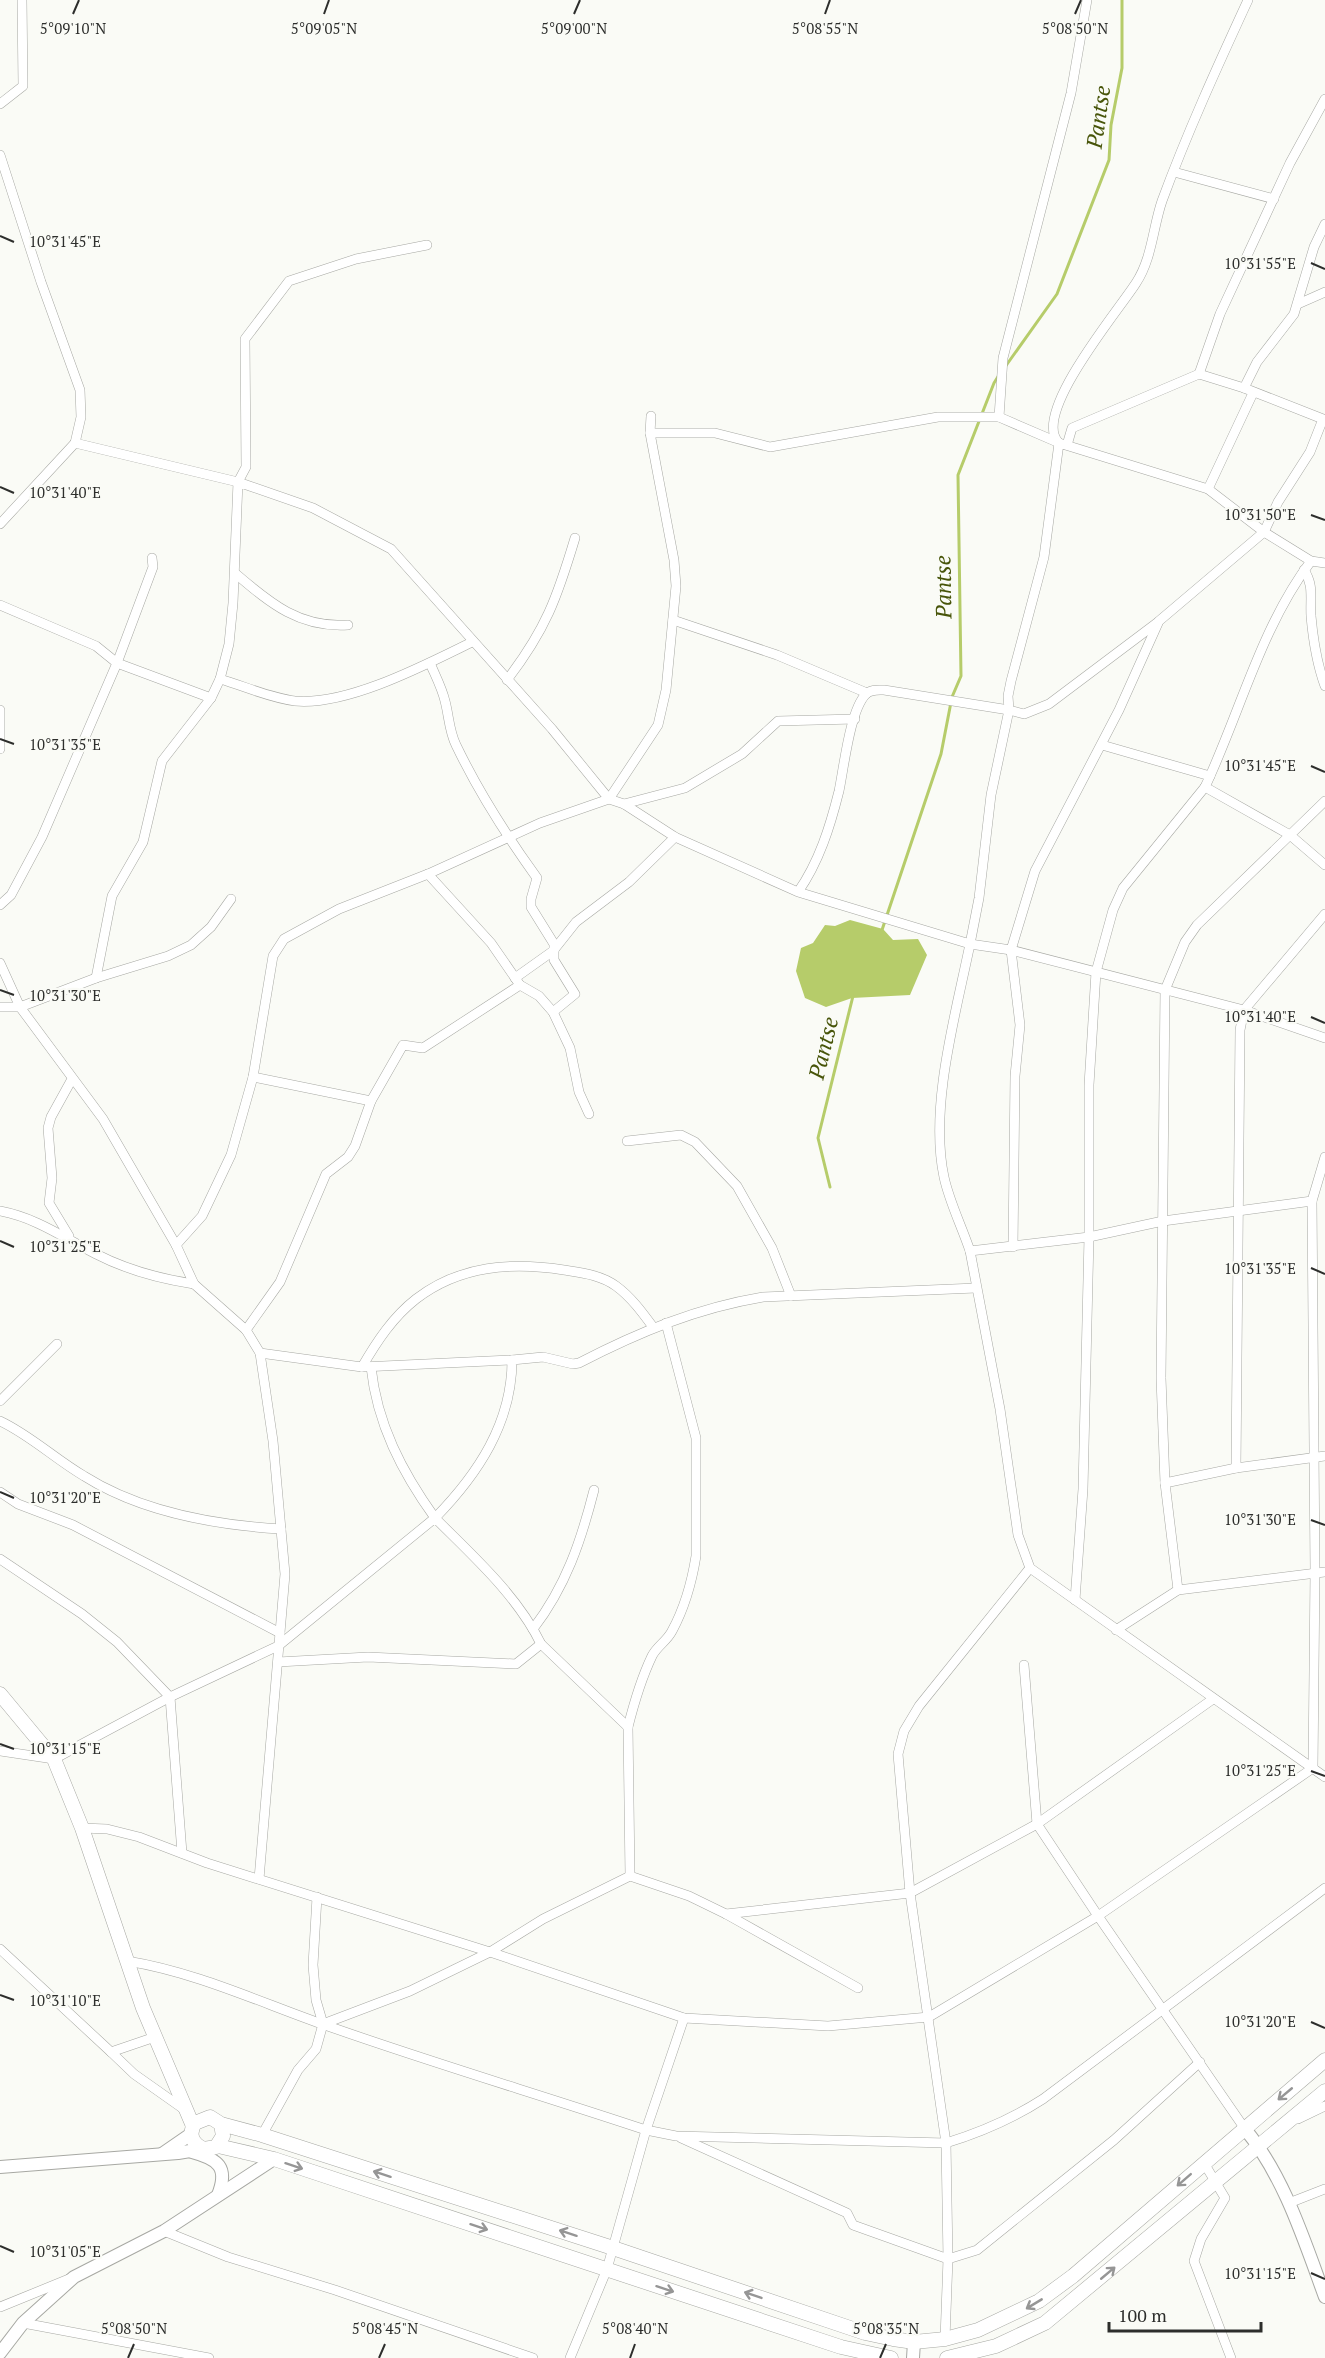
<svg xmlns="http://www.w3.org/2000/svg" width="1325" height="2358" viewBox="0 0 1325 2358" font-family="'PT Serif',serif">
  <rect width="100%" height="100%" fill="#fafbf6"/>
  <polygon fill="#b6cc6a" points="850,920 883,929 893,940 918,939 927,955 910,995 852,998 826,1007 805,998 796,971 801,948 813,943 825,925 835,926"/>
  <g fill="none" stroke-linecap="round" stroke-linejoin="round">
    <g stroke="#b6cc6a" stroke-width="3">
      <polyline points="1005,367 1057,294 1109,160 1111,125 1122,68 1122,0"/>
      <polyline points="881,933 941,754 952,697 961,676 958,475 994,383 999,375"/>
      <polyline points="830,1187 818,1138 853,996"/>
    </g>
    <defs>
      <g id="minor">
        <polyline points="0,104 23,86 22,0"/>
        <polyline points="0,155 41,282 80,390 81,417 75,443"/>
        <polyline points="1174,172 1274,199"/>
        <polyline points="1298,304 1325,292"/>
        <polyline points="1199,374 1220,314 1290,163 1325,99"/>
        <path d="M651,416L650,433L674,560L676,586L666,690L658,725L609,799L624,804L675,837L798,892L970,944L979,898L991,795L1009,710L884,690C878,690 871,689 866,694C850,710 844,767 839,791C830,827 819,862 798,892"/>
        <polyline points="999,417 1003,358 1071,93 1087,0"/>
        <polyline points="650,433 715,433 770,447 938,417 999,417 1057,442"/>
        <path d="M1059,443C1030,415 1119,310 1136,283C1152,259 1153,227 1162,201C1187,133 1218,65 1248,0"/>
        <polyline points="1067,445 1072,428 1199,374 1244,388"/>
        <polyline points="1208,489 1253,393"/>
        <polyline points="0,524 75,443 238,482 246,467 245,339 289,281 356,259 427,245"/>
        <polyline points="152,558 153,567 117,663 211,698"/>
        <path d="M1304,570C1314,585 1310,598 1311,616C1313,639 1317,664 1325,686"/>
        <path d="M236,574C271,604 300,628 348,625"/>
        <polyline points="0,605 96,646 117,663 42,837 11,895 0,905"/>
        <polyline points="673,620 777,655 867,693"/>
        <polyline points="1158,622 1049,704 1024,714 1009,710 1008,696 1011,681 1044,557 1059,443 1208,489 1264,532 1311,561 1325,563"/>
        <path d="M430,663C435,675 442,688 445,701C449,716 449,731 456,745C479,793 506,835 537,878L531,899V907L554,944V960L575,994L553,1012"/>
        <path d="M220,679C244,686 270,698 295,701C347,706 425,665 472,642"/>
        <path d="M507,680C546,629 557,598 575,538"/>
        <polyline points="0,710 0,749"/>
        <polyline points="1102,745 1210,776"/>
        <polyline points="1325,801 1290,835 1325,865"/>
        <polyline points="624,804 685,788 742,754 778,721 855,719"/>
        <polyline points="428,874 491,943 520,985 539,996 553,1012 570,1048 579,1092 589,1114"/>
        <polyline points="0,963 20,1007 96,978 168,956 191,945 211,927 231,899"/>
        <polyline points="96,978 112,896 143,842 162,761 211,698 220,679 229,644 233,603 238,482 313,508 391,549 552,729 609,799 540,823 428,874 339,909 284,939 273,956 253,1077 231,1155 202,1216 176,1245"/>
        <polyline points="515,978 553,951 576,922 629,882 675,837"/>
        <polyline points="0,1007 20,1007 103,1119 176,1245 194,1284 246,1330 260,1353 273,1441 285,1574 259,1879"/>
        <polyline points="253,1077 371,1101"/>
        <polyline points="627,1141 681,1135 695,1142 737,1186 772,1248 791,1296"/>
        <path d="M0,1211C37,1218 64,1238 96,1254C127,1270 161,1279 194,1284"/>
        <polyline points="69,1236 49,1203 52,1178 48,1128 51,1117 72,1079"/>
        <polyline points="1013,1247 1015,1076 1020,1025 1011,950 1244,1010 1325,1038"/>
        <path d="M970,1251C962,1227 949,1201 944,1177C929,1107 956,1013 970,944L1011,950L1035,871L1119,710L1159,621L1264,532L1278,502L1310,452L1323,419L1244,388L1257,362L1294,314L1314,247L1325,224"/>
        <polyline points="246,1330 280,1282 326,1174 348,1157 355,1146 371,1101 403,1045 423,1048 520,985"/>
        <polyline points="260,1353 362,1367 512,1360"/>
        <path d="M362,1367C377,1341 393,1317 416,1299C460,1265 512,1262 564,1270C583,1273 601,1275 616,1286C631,1297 642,1312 653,1327"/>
        <path d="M371,1367C377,1424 402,1472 435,1518C478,1474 512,1423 512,1360L543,1357L573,1364L579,1363C639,1332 697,1308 763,1297L976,1288"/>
        <polyline points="0,1401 57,1344"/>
        <path d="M0,1421C30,1435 55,1459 84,1476C141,1512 215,1525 281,1529"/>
        <polyline points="1236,1468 1240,1030 1244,1010 1325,914"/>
        <path d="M1165,1483L1161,1378L1165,990L1185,942L1197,925L1290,835L1205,787C1240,713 1261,627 1311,561"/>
        <polyline points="0,1492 18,1504 73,1525 280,1633"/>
        <polyline points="0,1559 82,1614 117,1642 170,1697 182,1853"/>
        <polyline points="1030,1568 1018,1535 1000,1409 970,1251 1089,1237 1163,1221 1312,1201"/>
        <polyline points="1178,1590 1165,1483 1236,1468 1325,1456"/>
        <polyline points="1075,1600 1083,1489 1089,1237 1089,1085 1096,972 1113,910 1123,888 1205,787"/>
        <path d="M533,1629C566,1586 581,1541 594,1490"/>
        <polyline points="1116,1630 1178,1590 1325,1572"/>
        <polyline points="278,1662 368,1657 516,1664 541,1644"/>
        <polyline points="1024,1665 1037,1824 1098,1916 1245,2129"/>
        <path d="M0,1751L54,1759L170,1697L278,1646L435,1518C473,1556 517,1595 541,1644L628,1727"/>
        <polyline points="82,1828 107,1829 139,1837 207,1863 490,1952 684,2018 828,2026 929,2017 1098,1916 1313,1768 1315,1572 1312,1201 1325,1157"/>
        <path d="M630,1876L628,1727C634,1703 641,1679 652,1656C657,1646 667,1641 672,1631C684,1609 692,1581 696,1556V1438L666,1323"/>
        <polyline points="726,1914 910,1893 1037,1824 1213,1699"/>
        <polyline points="0,1949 111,2052 155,2037"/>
        <path d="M127,1961C195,1972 257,2001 322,2024C429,2062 538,2094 646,2130L676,2136L946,2143C982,2132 1012,2119 1043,2099L1325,1888"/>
        <polyline points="323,2024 410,1991 490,1952 543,1919 630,1876 689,1896 726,1914 858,1988"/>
        <polyline points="111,2052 134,2074 185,2110"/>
        <polyline points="1298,2119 1325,2106"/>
        <polyline points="262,2135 298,2070 316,2049 323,2024 316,2000 313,1965 317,1897"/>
        <polyline points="681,2138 847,2213 853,2225 948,2259 977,2250 1114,2140 1200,2062"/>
        <polyline points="1204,2163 1225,2198 1201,2239 1194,2261 1231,2358"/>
        <polyline points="1289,2203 1325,2189"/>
        <polyline points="164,2231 228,2257 335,2290 533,2358"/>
        <polyline points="0,2307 69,2279"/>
        <polyline points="23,2323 209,2358"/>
        <polyline points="945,2339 948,2259 946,2143 910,1893 898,1754 904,1731 919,1706 1030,1568 1325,1777"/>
        <polyline points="570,2358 607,2269 646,2130 684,2018"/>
      </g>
      <g id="tertiary">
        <path d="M1245,2129C1284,2176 1304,2240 1325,2297"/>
        <path d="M192,2152C218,2159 229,2167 218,2195"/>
        <polyline points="162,2154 191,2134"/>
        <polyline points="0,2167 178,2153 202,2149"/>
        <polyline points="0,2353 23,2323 74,2277 164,2231 274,2159"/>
        <polyline points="913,2358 914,2342"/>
      </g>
      <g id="secondary">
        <polyline points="0,1694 54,1759 82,1828 143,2008 193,2126"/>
        <path d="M221,2124L223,2136L216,2147L204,2149C192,2144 188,2134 195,2123L210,2117L221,2124L262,2135L613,2248L865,2333L893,2339L914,2342L945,2339L978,2330L1039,2301L1073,2276L1325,2060"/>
        <polyline points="218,2146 274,2159 841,2347 891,2358"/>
        <polyline points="947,2358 996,2346 1045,2323 1325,2091"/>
      </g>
    </defs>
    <use href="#minor" stroke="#a7a8a3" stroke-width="10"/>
    <use href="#tertiary" stroke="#a7a8a3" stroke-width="14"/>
    <use href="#secondary" stroke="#a7a8a3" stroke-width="15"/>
    <use href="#minor" stroke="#fff" stroke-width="9"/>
    <use href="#tertiary" stroke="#fff" stroke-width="12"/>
    <use href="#secondary" stroke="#fff" stroke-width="14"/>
  </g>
  <defs><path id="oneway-shaft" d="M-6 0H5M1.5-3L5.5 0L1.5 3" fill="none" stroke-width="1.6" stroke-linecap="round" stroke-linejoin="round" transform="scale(1.5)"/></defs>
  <g stroke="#969696">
    <use href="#oneway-shaft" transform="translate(1285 2094) rotate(140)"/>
    <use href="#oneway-shaft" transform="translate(294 2166) rotate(18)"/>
    <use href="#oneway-shaft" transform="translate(382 2174) rotate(-162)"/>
    <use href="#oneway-shaft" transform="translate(1184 2180) rotate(139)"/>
    <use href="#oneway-shaft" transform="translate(479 2227) rotate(18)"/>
    <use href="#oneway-shaft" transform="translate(568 2233) rotate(-162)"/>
    <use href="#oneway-shaft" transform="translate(1108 2273) rotate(-40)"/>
    <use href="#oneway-shaft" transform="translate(665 2289) rotate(18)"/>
    <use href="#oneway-shaft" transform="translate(753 2295) rotate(-161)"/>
    <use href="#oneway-shaft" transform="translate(1034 2304) rotate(149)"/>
  </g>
  <path fill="none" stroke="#2d2e2c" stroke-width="2" d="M73,14L79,0M324,14L329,0M574,14L580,0M825,14L830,0M1075,14L1081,0M0,236L14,242M1311,263L1325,269M0,487L14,493M1311,515L1325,520M0,739L14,744M1311,766L1325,772M0,990L14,995M1311,1017L1325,1023M0,1241L14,1247M1311,1268L1325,1274M0,1492L14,1498M1311,1520L1325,1525M0,1744L14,1749M1311,1771L1325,1776M0,1995L14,2000M1311,2022L1325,2028M0,2246L14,2252M1311,2273L1325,2279M128,2358L134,2344M379,2358L385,2344M630,2358L635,2344M880,2358L886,2344"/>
  <g text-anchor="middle" stroke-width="4.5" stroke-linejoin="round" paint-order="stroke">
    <g font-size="22" font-style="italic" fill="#48550a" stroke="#fafbf6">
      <text transform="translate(1098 117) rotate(-82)" y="8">Pantse</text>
      <text transform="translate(943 587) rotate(-91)" y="8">Pantse</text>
      <text transform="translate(823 1048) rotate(-76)" y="8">Pantse</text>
    </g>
  </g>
  <g font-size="15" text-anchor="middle" fill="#2d2e2c" stroke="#fafbf6" stroke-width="4.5" stroke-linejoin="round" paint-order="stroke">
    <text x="324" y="34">5°09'05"N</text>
    <text x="73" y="34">5°09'10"N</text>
    <text x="574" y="34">5°09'00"N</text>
    <text x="825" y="34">5°08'55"N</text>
    <text x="1075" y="34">5°08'50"N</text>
    <text x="65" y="247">10°31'45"E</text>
    <text x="1260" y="269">10°31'55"E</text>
    <text x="65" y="498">10°31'40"E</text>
    <text x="1260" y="520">10°31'50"E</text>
    <text x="65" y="750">10°31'35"E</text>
    <text x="1260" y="771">10°31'45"E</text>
    <text x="65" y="1001">10°31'30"E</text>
    <text x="1260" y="1022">10°31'40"E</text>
    <text x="65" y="1252">10°31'25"E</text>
    <text x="1260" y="1274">10°31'35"E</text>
    <text x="65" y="1503">10°31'20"E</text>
    <text x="1260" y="1525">10°31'30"E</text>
    <text x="65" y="1754">10°31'15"E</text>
    <text x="1260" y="1776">10°31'25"E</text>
    <text x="65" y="2006">10°31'10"E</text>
    <text x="1260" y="2027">10°31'20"E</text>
    <text x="65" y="2257">10°31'05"E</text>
    <text x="1260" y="2279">10°31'15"E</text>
    <text x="134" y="2334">5°08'50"N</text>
    <text x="385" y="2334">5°08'45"N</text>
    <text x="635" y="2334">5°08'40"N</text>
    <text x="886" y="2334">5°08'35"N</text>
  </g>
  <path d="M1109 2322v9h152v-9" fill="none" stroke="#2d2e2c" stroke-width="3"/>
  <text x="1118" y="2322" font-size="18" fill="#2d2e2c" stroke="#fafbf6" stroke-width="4.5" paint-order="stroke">100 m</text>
</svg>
